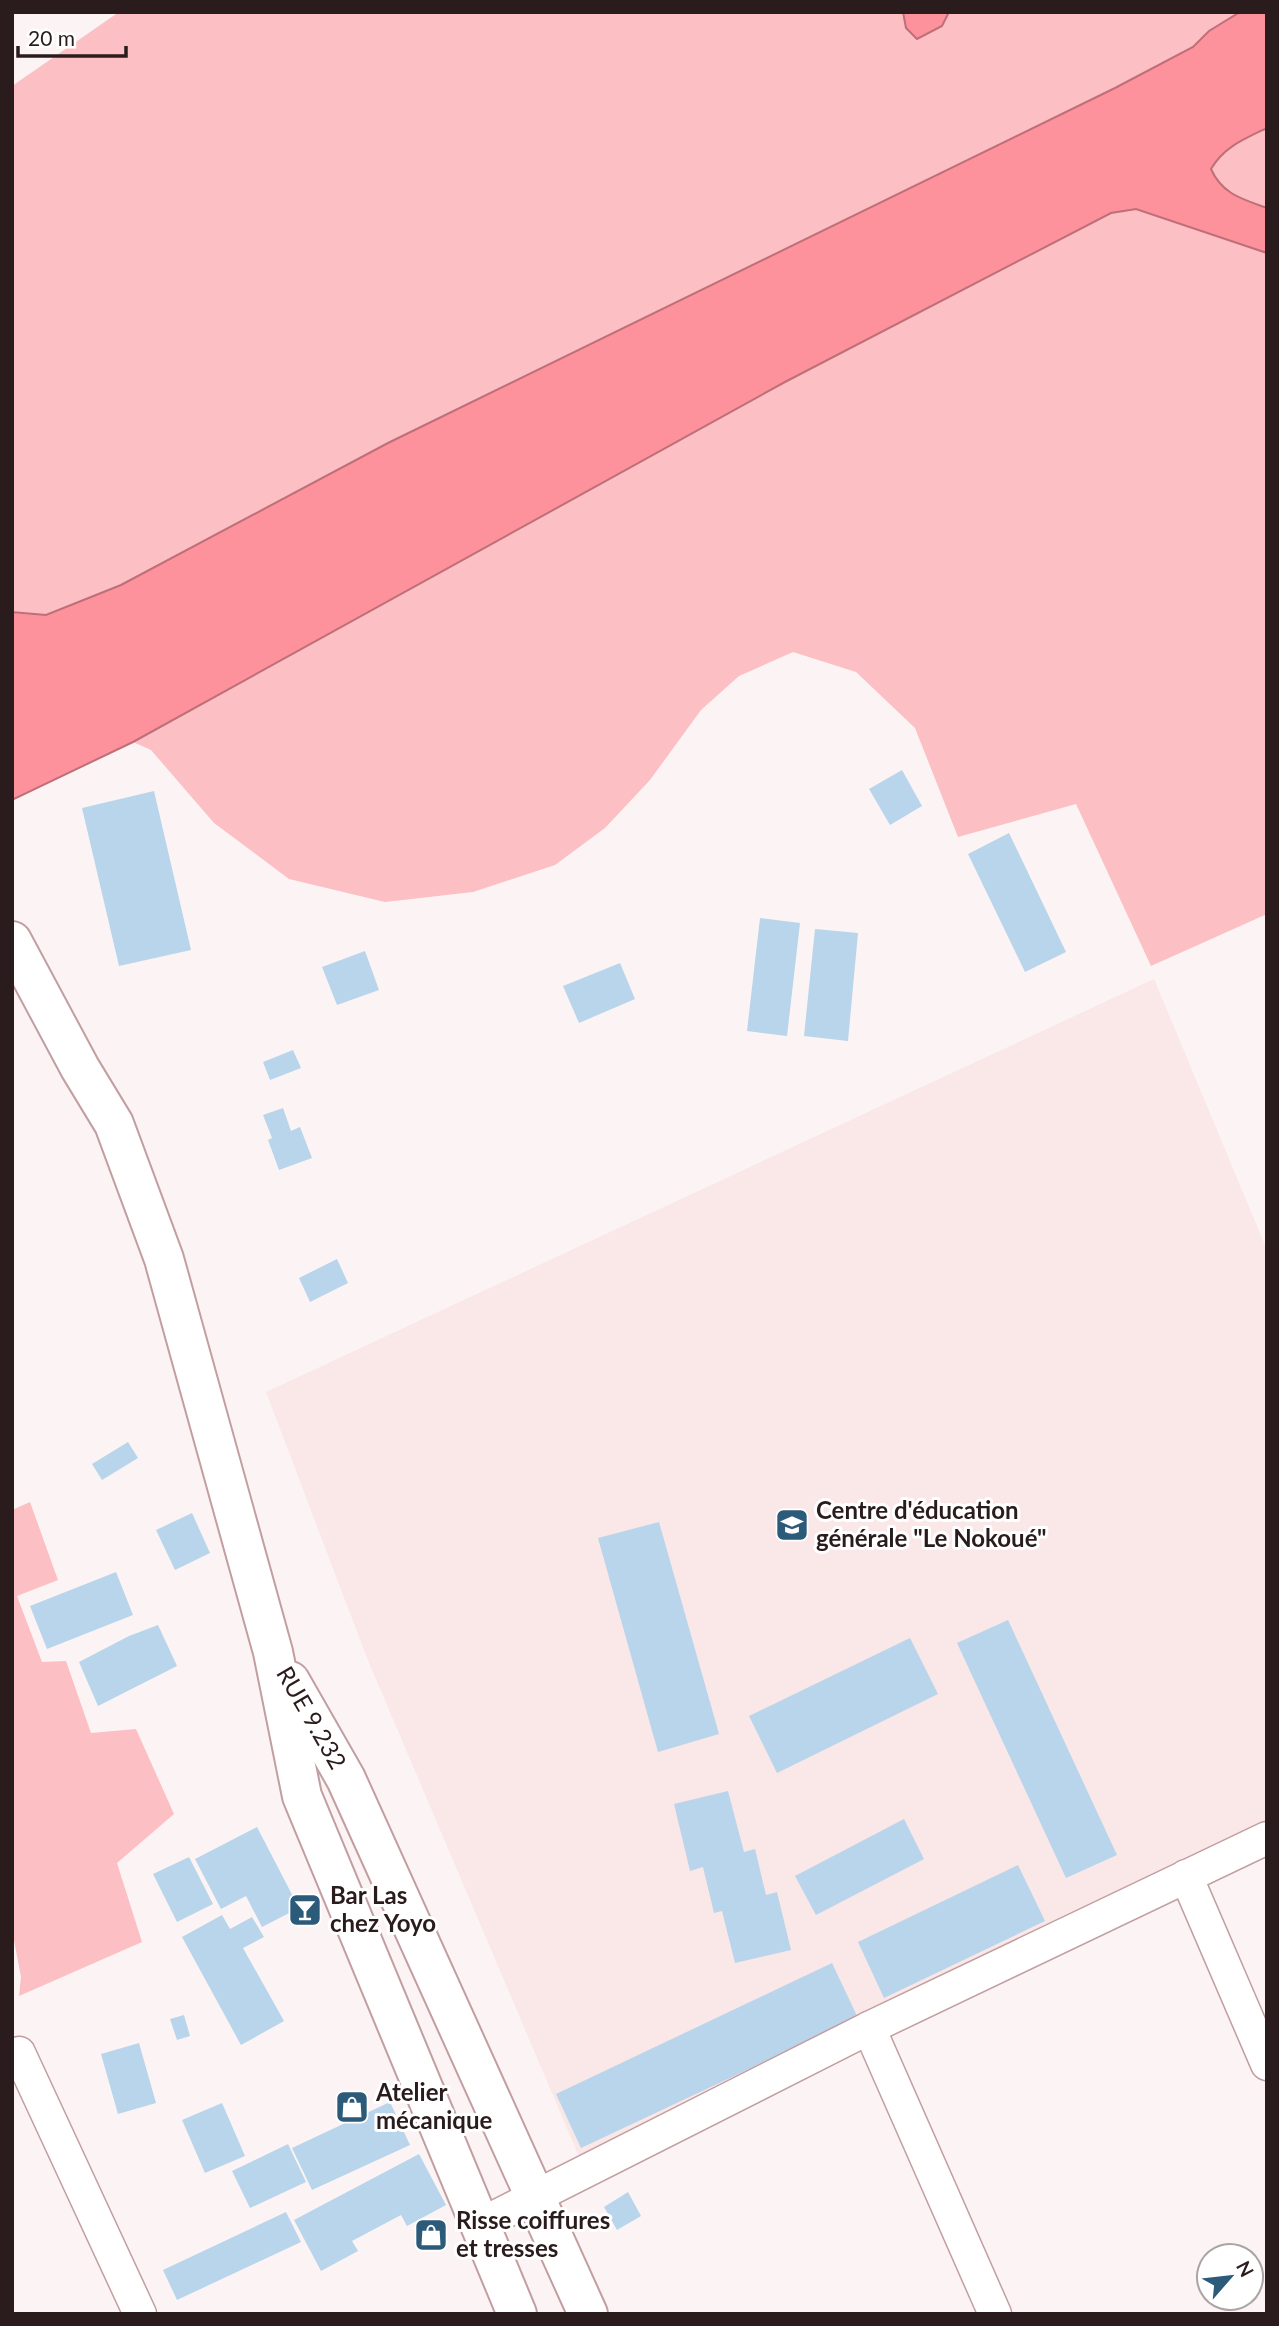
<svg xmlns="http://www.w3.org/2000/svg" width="1279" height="2326" viewBox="0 0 1279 2326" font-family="Lato,sans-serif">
  <rect width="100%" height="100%" fill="#fcf4f4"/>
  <polygon fill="#fae7e8" points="1154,979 1267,1250 1267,1837 583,2166 367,1658 266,1392"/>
  <g fill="#fcbfc3">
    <polygon points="119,12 1240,12 1209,31 1193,47 1115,88 388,443 121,585 46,615 12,612 12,86"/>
    <path d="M1267,128V208C1242,199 1222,194 1210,169C1224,148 1244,139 1267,128Z"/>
    <polygon points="1136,209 1267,253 1267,914 1151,966 1076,804 958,837 915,728 856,672 793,652 739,676 701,710 650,780 605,828 555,865 473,892 385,902 289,879 214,823 151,750 133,742 785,382 1111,213"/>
    <polygon points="30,1502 58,1580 17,1596 42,1662 66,1661 91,1733 136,1729 174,1814 117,1863 142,1942 19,1996 21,1977 12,1930 12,1510"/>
  </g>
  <g fill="#fd929d" stroke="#be6f77" stroke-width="2">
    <polygon points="903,12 949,12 942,26 917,39 906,28"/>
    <path d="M1240,12H1267V128C1244,139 1224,147 1211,169C1222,194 1242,199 1267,208V253L1136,209L1111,213L785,382L133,742L12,800V612L46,615L121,585L388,443L1115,88L1193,47L1209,31Z"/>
  </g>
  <g fill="#b8d5eb">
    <polygon points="902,770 922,806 890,825 869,789"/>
    <polygon points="154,791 191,950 119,966 82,808"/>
    <polygon points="1009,833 1066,952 1025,972 968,854"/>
    <polygon points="760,918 800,923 787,1036 747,1031"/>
    <polygon points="815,929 858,933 848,1041 804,1036"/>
    <polygon points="365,951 379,990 337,1005 322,967"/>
    <polygon points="620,963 635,999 579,1023 563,986"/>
    <polygon points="293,1050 301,1068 270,1080 263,1062"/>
    <polygon points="283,1108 291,1131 300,1127 312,1158 279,1170 268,1140 272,1138 263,1115"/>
    <polygon points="337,1259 348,1283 310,1302 299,1278"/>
    <polygon points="128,1442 138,1458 102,1480 92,1464"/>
    <polygon points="192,1513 210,1553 175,1570 156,1530"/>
    <polygon points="659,1522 719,1734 658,1752 598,1538"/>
    <polygon points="116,1572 133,1615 47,1649 30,1606"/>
    <polygon points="1008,1620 1117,1855 1066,1878 957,1643"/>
    <polygon points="158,1625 177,1666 98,1706 79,1662 129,1636"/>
    <polygon points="910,1638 938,1694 777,1773 749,1716"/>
    <polygon points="728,1791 744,1852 755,1849 766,1895 777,1892 791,1950 735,1963 722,1911 714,1913 703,1867 690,1871 674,1804"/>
    <polygon points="904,1819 924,1859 816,1915 795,1876"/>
    <polygon points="257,1827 299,1908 262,1927 246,1896 221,1909 195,1859"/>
    <polygon points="189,1857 213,1904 177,1922 153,1874"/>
    <polygon points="1018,1865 1045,1921 884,1998 858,1942"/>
    <polygon points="222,1915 230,1929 252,1917 264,1937 243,1948 284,2021 241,2045 182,1937"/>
    <polygon points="832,1963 858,2018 581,2148 556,2094"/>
    <polygon points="184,2015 190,2036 177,2040 170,2019"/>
    <polygon points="139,2043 156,2103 118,2114 101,2054"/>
    <polygon points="390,2102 410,2145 312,2190 292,2148"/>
    <polygon points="222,2103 245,2156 205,2173 182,2120"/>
    <polygon points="288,2144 306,2182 250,2208 232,2171"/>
    <polygon points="419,2154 446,2205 407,2226 401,2215 352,2241 358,2251 321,2271 294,2220"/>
    <polygon points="628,2192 641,2216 617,2230 604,2207"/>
    <polygon points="286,2212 301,2242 177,2300 163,2270"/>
  </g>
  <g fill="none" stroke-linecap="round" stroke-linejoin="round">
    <defs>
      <g id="minor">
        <polyline points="1186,1876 1267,2064"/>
        <polyline points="869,2028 995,2314"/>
        <polyline points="19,2053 140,2314"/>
        <polyline points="479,2225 869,2028 1267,1838"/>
      </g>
      <g id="tertiary">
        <polyline points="12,941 80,1068 114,1124 164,1259 273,1652 302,1796 517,2314"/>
        <polyline points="290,1681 346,1779 588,2314"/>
      </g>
    </defs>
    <use href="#minor" stroke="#c29ea0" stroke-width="35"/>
    <use href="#tertiary" stroke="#c29ea0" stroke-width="42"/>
    <use href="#minor" stroke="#fff" stroke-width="32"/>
    <use href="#tertiary" stroke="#fff" stroke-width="38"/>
  </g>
  <defs>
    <symbol id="university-square" viewBox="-11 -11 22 22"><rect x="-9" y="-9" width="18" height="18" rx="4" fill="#2c5a79" stroke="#fff"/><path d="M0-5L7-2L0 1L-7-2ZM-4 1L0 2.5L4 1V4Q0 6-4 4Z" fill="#fff"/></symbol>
    <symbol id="bar-square" viewBox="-11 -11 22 22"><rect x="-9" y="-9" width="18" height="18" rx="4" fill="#2c5a79" stroke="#fff"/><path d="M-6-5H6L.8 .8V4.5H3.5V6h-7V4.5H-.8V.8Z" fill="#fff"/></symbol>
    <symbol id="shop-square" viewBox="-11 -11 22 22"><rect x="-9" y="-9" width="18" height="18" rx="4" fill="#2c5a79" stroke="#fff"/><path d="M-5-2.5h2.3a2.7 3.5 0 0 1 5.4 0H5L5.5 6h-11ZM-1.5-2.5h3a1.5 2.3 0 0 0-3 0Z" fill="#fff"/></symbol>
  </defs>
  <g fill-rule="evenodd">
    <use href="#university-square" x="773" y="1506" width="38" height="38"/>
    <use href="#bar-square" x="286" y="1891" width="38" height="38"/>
    <use href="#shop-square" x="333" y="2088" width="38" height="38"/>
    <use href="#shop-square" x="412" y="2216" width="38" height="38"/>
  </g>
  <g text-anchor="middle" stroke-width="6" stroke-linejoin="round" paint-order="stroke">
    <g font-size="24" font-weight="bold" fill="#2a1c1d" stroke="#fff" text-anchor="start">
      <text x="816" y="1519">Centre d'éducation<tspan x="816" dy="28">générale "Le Nokoué"</tspan></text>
      <text x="330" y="1904">Bar Las<tspan x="330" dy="28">chez Yoyo</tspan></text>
      <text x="376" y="2101">Atelier<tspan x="376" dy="28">mécanique</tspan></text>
      <text x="456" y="2229">Risse coiffures<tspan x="456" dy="28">et tresses</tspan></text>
    </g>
    <g font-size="24" fill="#2a1c1d" stroke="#fff">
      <text transform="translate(311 1718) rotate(60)" y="8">RUE 9.232</text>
    </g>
  </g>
  <rect width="1279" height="2326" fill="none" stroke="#2a1c1d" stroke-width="28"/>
  <g transform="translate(1230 2277) rotate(62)"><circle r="33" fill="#ffffff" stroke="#aaa4a5" stroke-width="2"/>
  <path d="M0-5L12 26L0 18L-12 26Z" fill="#2c5a79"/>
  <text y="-10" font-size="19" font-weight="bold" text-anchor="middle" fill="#2a1c1d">N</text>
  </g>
  <path d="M18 46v10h108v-10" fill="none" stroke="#2a1c1d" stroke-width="3.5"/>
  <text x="28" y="46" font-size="21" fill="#2a1c1d" stroke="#ffffff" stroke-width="5" paint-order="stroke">20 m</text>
</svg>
